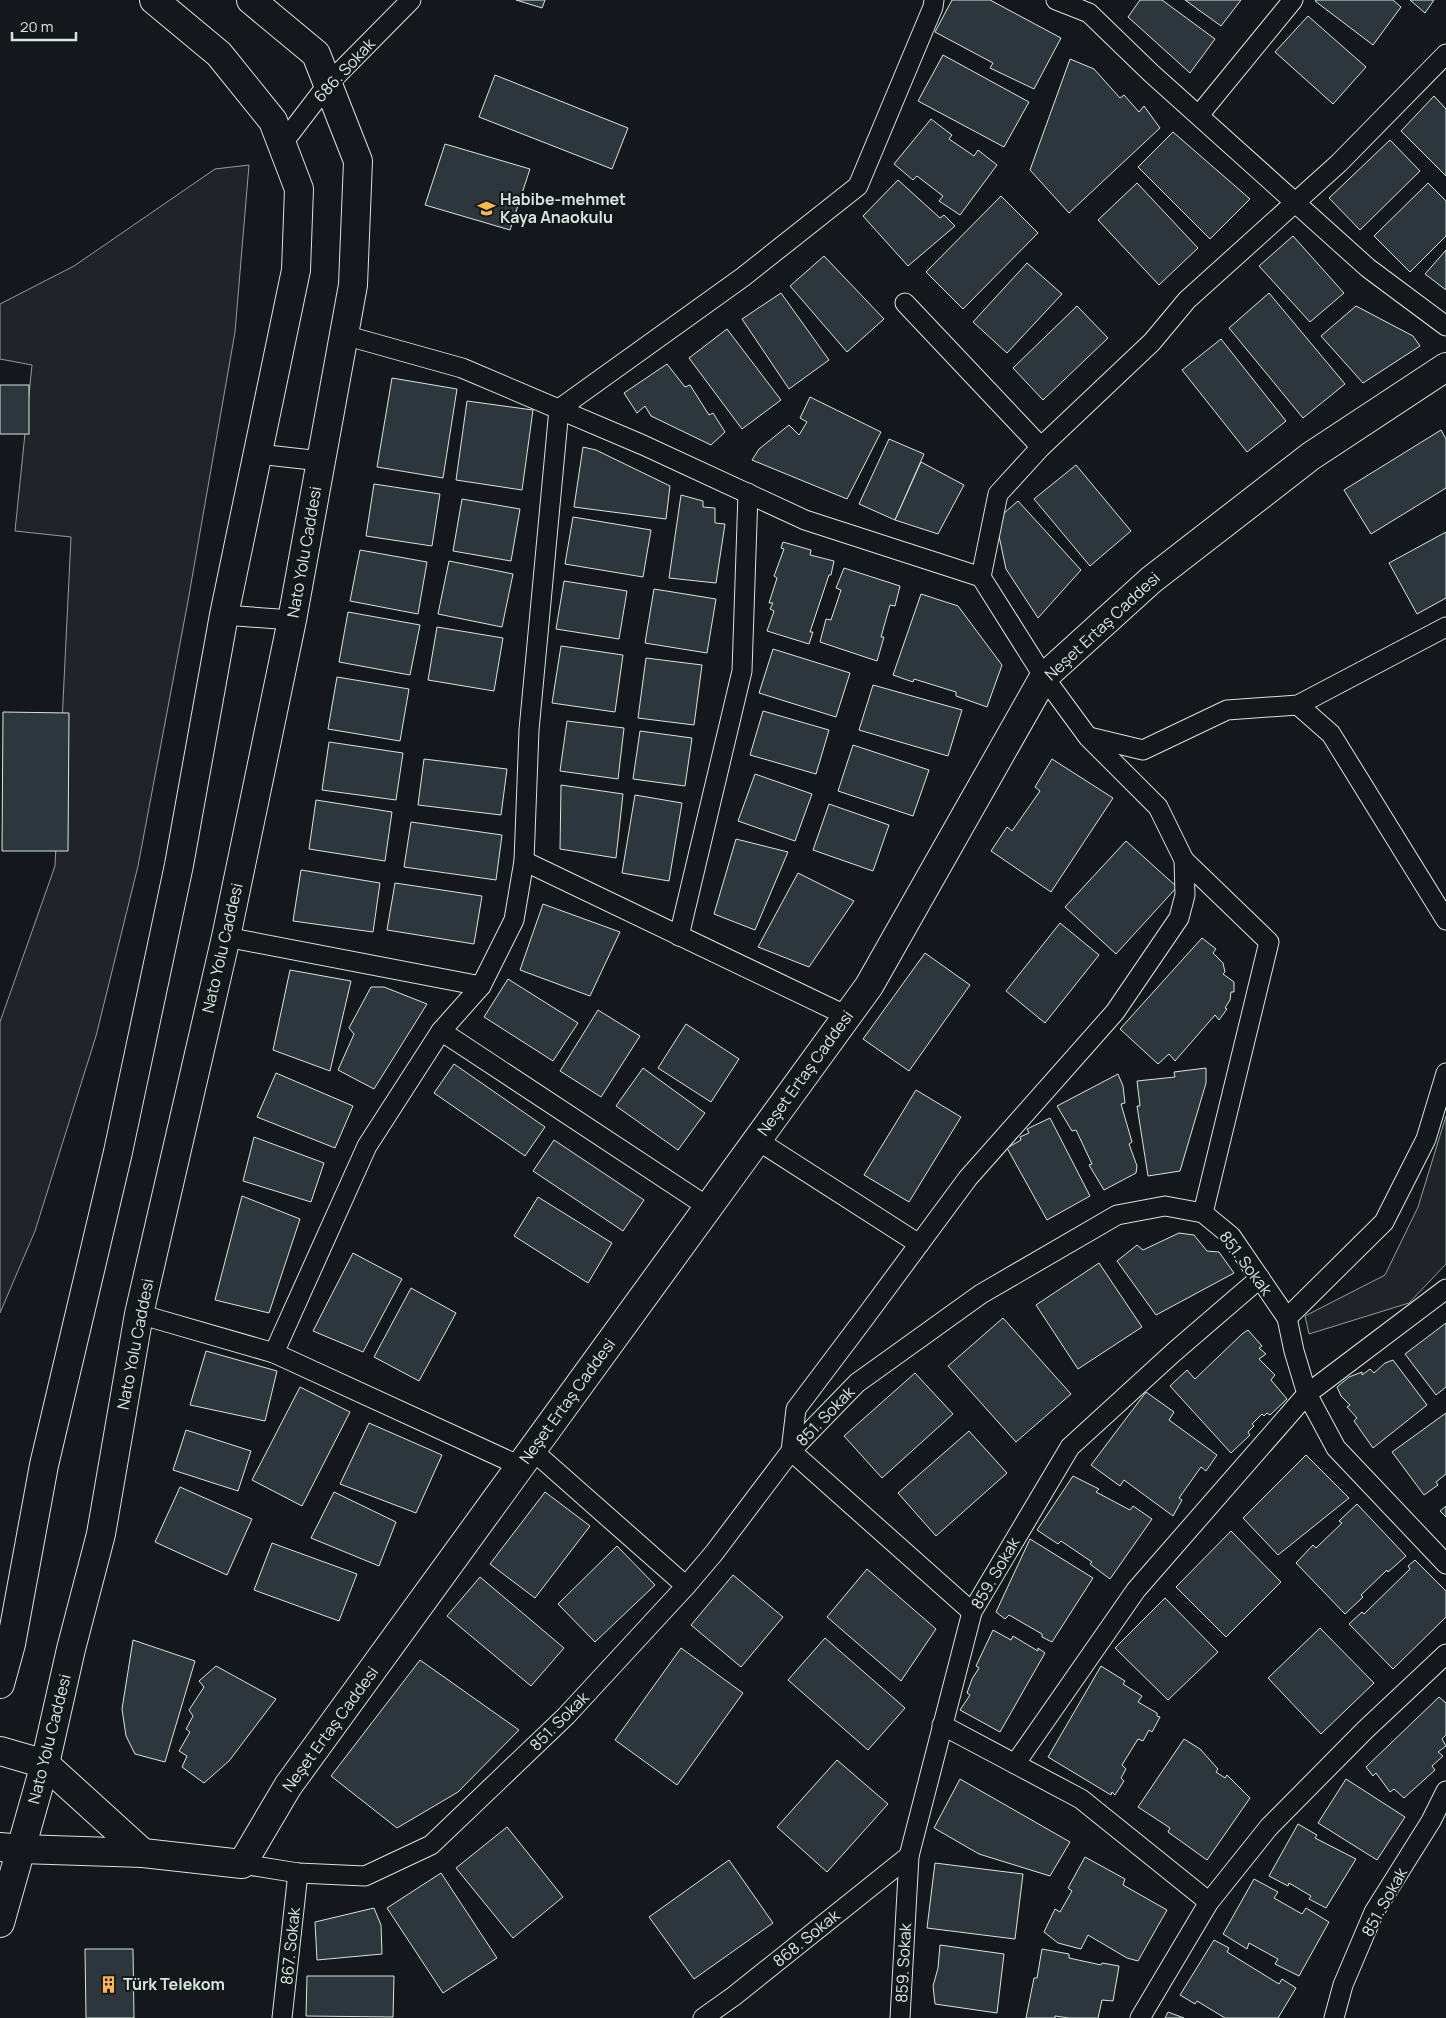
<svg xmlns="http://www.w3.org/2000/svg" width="1446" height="2018" viewBox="0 0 1446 2018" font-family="Manrope,sans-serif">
  <rect width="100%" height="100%" fill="#14181c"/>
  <g fill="#202428" stroke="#939e99">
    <polygon points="249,165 235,332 188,601 138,866 96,1036 35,1231 0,1313 0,1022 55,866 71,537 15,531 32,365 0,359 0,304 74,266 215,169"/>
    <polygon points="1446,1116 1446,1264 1409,1303 1309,1334 1305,1316 1385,1275 1418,1207"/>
  </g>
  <g fill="#2c363c" stroke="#d8e6dc">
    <polygon points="516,0 545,0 542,8"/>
    <polygon points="952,0 990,0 1061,38 1034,89 990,68 993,63 935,32"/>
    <polygon points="1140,0 1162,0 1215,39 1190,73 1128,17"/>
    <polygon points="1185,0 1241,0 1221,26"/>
    <polygon points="1316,0 1393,0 1401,7 1373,45 1315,1"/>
    <polygon points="1410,0 1434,0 1425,13"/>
    <polygon points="1308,16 1366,67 1333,104 1275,52"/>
    <polygon points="943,55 1029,102 1004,147 918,101"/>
    <polygon points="1070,59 1094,69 1120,98 1124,95 1139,112 1144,106 1160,128 1069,213 1030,170"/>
    <polygon points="495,75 628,128 612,169 479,117"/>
    <polygon points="1434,96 1446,109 1446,176 1401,131"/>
    <polygon points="931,119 952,135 949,139 974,156 978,150 997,165 960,215 939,201 943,196 917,176 913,180 894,164"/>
    <polygon points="1173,132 1250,199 1210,239 1138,167"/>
    <polygon points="1390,140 1420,171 1360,230 1329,198"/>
    <polygon points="445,144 530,169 510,230 425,205"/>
    <polygon points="898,180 940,218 944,215 955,226 908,266 863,216"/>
    <polygon points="1137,183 1198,248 1159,285 1098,220"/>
    <polygon points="1428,183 1446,201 1446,236 1410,272 1374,236"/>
    <polygon points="1001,196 1038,233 963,309 926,272"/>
    <polygon points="1293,236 1344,293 1310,322 1259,266"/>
    <polygon points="1446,250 1446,290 1425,274"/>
    <polygon points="824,256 884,319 847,352 790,286"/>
    <polygon points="1027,263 1062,294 1007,353 973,322"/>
    <polygon points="781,293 829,360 789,389 742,319"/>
    <polygon points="1269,293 1345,384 1303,418 1229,328"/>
    <polygon points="1077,306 1108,338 1043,400 1013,368"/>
    <polygon points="1356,306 1413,336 1420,346 1363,383 1321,336"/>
    <polygon points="727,329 781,400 742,429 689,358"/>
    <polygon points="1221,339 1286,421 1247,452 1182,370"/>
    <polygon points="667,364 685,387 690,385 709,415 713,413 725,432 711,445 651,416 645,406 637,413 624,393"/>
    <polygon points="392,378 457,389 443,478 377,467"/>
    <rect x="0" y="385" width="29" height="49"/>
    <polygon points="810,397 881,432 847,499 752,460 759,449 789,425 799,435 807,422 800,418"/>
    <polygon points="467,401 533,410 522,490 456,480"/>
    <polygon points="1441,430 1446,439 1446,488 1371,534 1344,490"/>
    <polygon points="889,439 924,454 895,520 859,504"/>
    <polygon points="583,447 596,450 670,486 666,519 574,507"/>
    <polygon points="921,462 964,485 938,534 895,520"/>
    <polygon points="1076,465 1131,531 1090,566 1034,499"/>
    <polygon points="374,484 440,494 432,546 366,536"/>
    <polygon points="681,495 703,501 703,507 715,508 715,523 725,524 716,583 669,578"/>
    <polygon points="462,499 520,509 511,561 453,551"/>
    <polygon points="1018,501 1081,570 1038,618 1006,569 999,536 1003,514"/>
    <polygon points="573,517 651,530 643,577 565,564"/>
    <polygon points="1446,532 1446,598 1417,614 1389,563"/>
    <polygon points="783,542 811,550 810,555 834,561 831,575 829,575 810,632 813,632 809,644 767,631 774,611 770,609 773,603 769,603 777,578 774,576 784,549 781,548"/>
    <polygon points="360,550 427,562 418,614 350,601"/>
    <polygon points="449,561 513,574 502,627 438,614"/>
    <polygon points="844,568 900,586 895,606 890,605 881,637 884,637 877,661 820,642 826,619 831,620 841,590 836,588"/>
    <polygon points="564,581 627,591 619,639 556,629"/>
    <polygon points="654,589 716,599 707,653 645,643"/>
    <polygon points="921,594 958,606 1002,665 987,707 956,696 956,692 914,679 913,682 893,675"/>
    <polygon points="348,612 420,625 410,675 339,662"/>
    <polygon points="437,627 503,638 494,691 428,680"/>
    <polygon points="561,646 623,655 615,712 552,703"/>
    <polygon points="773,649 850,673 836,717 759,693"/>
    <polygon points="646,658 702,665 694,725 638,718"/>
    <polygon points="337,677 409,689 400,741 328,729"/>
    <polygon points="873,685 962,710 948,756 859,730"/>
    <polygon points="763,711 829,730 816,774 750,755"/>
    <polygon points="3,712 69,713 68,851 2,851"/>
    <polygon points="567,721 624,728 618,779 560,771"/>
    <polygon points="640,731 692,738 685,786 633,779"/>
    <polygon points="329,742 403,753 396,800 322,790"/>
    <polygon points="853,745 929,770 913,816 838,791"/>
    <polygon points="424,759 507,769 501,815 418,805"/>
    <polygon points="1052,759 1113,798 1051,892 991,851 1007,827 1012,831 1040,791 1035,787"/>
    <polygon points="755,774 812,794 795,841 738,821"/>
    <polygon points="561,785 623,794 616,858 560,849"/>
    <polygon points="635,795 682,803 669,881 622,873"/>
    <polygon points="316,800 392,812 385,861 309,849"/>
    <polygon points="829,804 889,825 873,871 813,850"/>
    <polygon points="411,822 502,835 496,880 404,867"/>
    <polygon points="736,839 788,852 755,930 714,914"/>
    <polygon points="1126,841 1177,887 1116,954 1065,907"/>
    <polygon points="301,870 380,883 373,932 293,921"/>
    <polygon points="798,873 854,901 809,967 758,947"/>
    <polygon points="395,883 482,896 474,944 387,930"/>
    <polygon points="543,904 620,932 590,996 520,970"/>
    <polygon points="1060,923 1099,955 1045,1023 1006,991"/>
    <polygon points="1202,938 1216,949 1213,953 1223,963 1225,972 1223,974 1234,982 1234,992 1231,992 1230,1000 1225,1008 1227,1009 1219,1020 1215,1015 1175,1061 1169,1054 1158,1064 1120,1029"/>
    <polygon points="925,953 970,985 909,1071 863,1039"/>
    <polygon points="290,970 351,981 330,1071 273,1050"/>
    <polygon points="508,979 578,1023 553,1061 484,1017"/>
    <polygon points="371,987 384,987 427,1004 374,1089 338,1070 354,1034 349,1028"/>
    <polygon points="598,1010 640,1036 601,1097 560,1071"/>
    <polygon points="686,1024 739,1059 711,1102 658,1068"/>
    <polygon points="454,1064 545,1127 525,1156 434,1093"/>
    <polygon points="643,1068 705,1113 678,1150 616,1106"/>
    <polygon points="1206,1068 1206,1083 1180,1171 1148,1176 1137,1106 1140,1106 1137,1081 1175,1077 1174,1072"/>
    <polygon points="276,1073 353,1106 335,1148 257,1117"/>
    <polygon points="1118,1074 1123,1086 1125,1103 1121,1104 1132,1142 1129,1144 1137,1166 1136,1173 1104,1190 1089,1165 1092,1164 1076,1130 1072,1131 1057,1106"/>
    <polygon points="916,1090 961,1117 909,1202 864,1175"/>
    <polygon points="1050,1118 1090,1196 1047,1220 1007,1148 1021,1140 1020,1137 1029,1133 1027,1129"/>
    <polygon points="254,1137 324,1163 311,1202 243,1181"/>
    <polygon points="554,1140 644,1200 623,1231 533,1171"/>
    <polygon points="242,1196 300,1219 269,1313 215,1300"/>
    <polygon points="538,1197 612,1243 588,1283 514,1236"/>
    <polygon points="1179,1233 1194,1235 1207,1251 1219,1252 1234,1273 1156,1315 1117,1261 1137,1245 1143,1250"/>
    <polygon points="353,1253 402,1279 363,1352 313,1331"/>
    <polygon points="1099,1263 1142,1327 1078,1369 1036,1305"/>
    <polygon points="411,1288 456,1313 419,1381 374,1357"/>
    <polygon points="1003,1318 1071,1394 1016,1442 948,1366"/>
    <polygon points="1446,1323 1446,1387 1436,1395 1405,1354"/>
    <polygon points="1248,1330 1262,1346 1259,1348 1266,1354 1259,1359 1275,1375 1271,1380 1287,1399 1270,1415 1267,1413 1264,1416 1262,1414 1252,1424 1254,1426 1248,1432 1250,1435 1231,1453 1170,1386 1187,1370 1195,1379 1242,1334"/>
    <polygon points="206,1351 277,1371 265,1421 190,1405"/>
    <polygon points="1393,1360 1427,1405 1373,1448 1354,1421 1357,1418 1347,1407 1350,1405 1341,1396 1337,1387 1349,1377 1362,1372 1362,1375 1370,1369 1374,1373 1385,1363"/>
    <polygon points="915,1373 953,1414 882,1478 844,1436"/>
    <polygon points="300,1387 350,1412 302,1506 252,1480"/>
    <polygon points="1146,1392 1174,1412 1169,1420 1217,1455 1206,1471 1201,1467 1179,1498 1182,1500 1173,1516 1124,1480 1120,1486 1091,1465"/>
    <polygon points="1446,1413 1446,1474 1436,1482 1438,1485 1424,1495 1392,1452"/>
    <polygon points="369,1423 442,1455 416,1513 340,1484"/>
    <polygon points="186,1430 251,1451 238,1491 173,1470"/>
    <polygon points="969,1431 1007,1473 936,1536 898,1493"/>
    <polygon points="1306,1455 1349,1498 1278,1555 1243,1518"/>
    <polygon points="1073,1476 1099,1489 1096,1492 1130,1510 1133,1506 1152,1519 1110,1579 1090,1564 1092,1562 1061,1541 1058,1544 1037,1530"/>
    <polygon points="180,1487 252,1519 227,1575 155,1542"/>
    <polygon points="334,1492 396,1522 379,1566 311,1538"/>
    <polygon points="545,1492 590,1526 535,1598 490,1564"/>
    <polygon points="1357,1504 1406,1556 1388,1572 1387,1570 1361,1595 1363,1597 1345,1614 1296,1563 1313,1545 1316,1548 1342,1523 1339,1521"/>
    <polygon points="1446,1506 1446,1517 1440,1511"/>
    <polygon points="1231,1531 1281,1582 1226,1637 1176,1587"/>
    <polygon points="1030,1539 1093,1578 1052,1642 1042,1637 1042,1634 1009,1615 1005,1619 996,1612"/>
    <polygon points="272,1543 357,1574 339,1621 254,1590"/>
    <polygon points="617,1546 655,1585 595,1642 558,1604"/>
    <polygon points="1415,1560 1446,1591 1446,1617 1393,1669 1349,1624 1362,1612 1364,1614 1410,1569 1408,1566"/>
    <polygon points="867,1569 936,1629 901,1681 827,1617"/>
    <polygon points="733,1575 783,1617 741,1667 691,1625"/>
    <polygon points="480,1577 564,1648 531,1686 447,1616"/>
    <polygon points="1165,1598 1218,1652 1168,1700 1115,1648"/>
    <polygon points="1320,1628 1374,1683 1321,1734 1268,1678"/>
    <polygon points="993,1630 1011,1640 1013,1636 1038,1651 1038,1648 1045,1653 1000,1732 960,1710 970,1695 967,1693 972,1679 979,1668 976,1666"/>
    <polygon points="825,1638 905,1708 868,1750 788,1680"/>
    <polygon points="133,1640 195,1661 165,1762 135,1754 126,1736 122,1709"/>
    <polygon points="681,1648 743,1693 677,1785 615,1740"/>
    <polygon points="420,1660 519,1730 458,1792 397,1828 331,1776"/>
    <polygon points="216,1666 276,1699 229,1761 204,1783 182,1767 187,1756 179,1751 190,1732 186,1729 193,1716 189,1710 204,1687 199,1681"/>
    <polygon points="1101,1666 1125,1681 1123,1684 1142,1696 1138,1702 1157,1713 1157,1716 1160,1717 1152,1732 1149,1730 1143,1741 1138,1739 1122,1765 1126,1769 1121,1778 1124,1781 1115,1795 1112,1792 1111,1795 1048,1757"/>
    <polygon points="1439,1697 1446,1703 1446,1735 1442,1739 1446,1746 1438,1752 1443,1756 1432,1766 1435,1770 1404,1798 1394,1789 1390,1792 1376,1773 1373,1776 1366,1767"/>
    <polygon points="1184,1739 1200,1749 1218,1769 1216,1772 1225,1778 1227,1775 1250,1798 1207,1860 1168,1832 1170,1828 1138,1807"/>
    <polygon points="837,1760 888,1804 827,1872 777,1827"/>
    <polygon points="960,1779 1070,1842 1050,1876 979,1854 934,1828"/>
    <polygon points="1346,1779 1405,1817 1377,1860 1318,1823"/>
    <polygon points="1298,1824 1317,1835 1315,1838 1356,1859 1326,1908 1309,1899 1311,1896 1289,1883 1288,1886 1269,1876"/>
    <polygon points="507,1827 563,1897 513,1938 456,1868"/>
    <polygon points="1085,1857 1125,1879 1123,1885 1167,1910 1138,1961 1127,1958 1088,1935 1081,1949 1058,1943 1044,1932 1055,1909 1060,1912 1072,1891 1068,1888"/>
    <polygon points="729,1860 773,1923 694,1979 649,1917"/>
    <polygon points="935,1863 1023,1874 1015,1939 927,1928"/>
    <polygon points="441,1873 497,1958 443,1993 387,1908"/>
    <polygon points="1254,1879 1278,1892 1274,1898 1302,1914 1306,1908 1329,1922 1299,1976 1275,1964 1278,1959 1249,1943 1247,1949 1223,1934"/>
    <polygon points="374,1908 381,1925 382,1954 317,1960 315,1922"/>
    <polygon points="1214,1940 1229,1948 1227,1952 1279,1984 1282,1979 1296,1988 1278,2018 1225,2018 1197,2001 1195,2004 1180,1995"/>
    <polygon points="940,1945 1004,1954 997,2013 935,2004 933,1986 938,1968"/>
    <polygon points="85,1949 133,1949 134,2018 86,2018"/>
    <polygon points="1042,1949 1069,1954 1069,1958 1101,1965 1102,1963 1119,1966 1113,2001 1102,2000 1098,2018 1069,2018 1055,2016 1055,2018 1026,2018 1034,1978 1037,1978"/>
    <polygon points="307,1976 394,1976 393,2017 306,2016"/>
    <polygon points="1168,2012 1184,2018 1165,2018"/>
  </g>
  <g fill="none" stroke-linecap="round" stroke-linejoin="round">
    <defs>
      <g id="street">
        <polyline points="1056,0 1089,13 1151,73 1368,268 1446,326"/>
        <polyline points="1199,115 1293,0"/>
        <polyline points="282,144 328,84 411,0"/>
        <polyline points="905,303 1041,447"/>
        <polyline points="344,335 462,368 643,445 805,520 981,577 1044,677 1088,737 1158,807 1184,860 1185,895 1179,918 1115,1012 968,1178 863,1320 796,1409 791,1451 972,1612"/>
        <polyline points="258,454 321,461"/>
        <polyline points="981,577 998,494 1041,447 1152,342 1187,300 1339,163 1446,54"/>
        <polyline points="224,615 292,620"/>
        <polyline points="1298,705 1331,734 1446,920"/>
        <polyline points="1089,737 1143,750 1227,710 1298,705 1446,627"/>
        <polyline points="1184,860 1269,942 1203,1213"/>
        <polyline points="524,861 847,1016"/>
        <polyline points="679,936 742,671 748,493"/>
        <polyline points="226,937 481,986"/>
        <polyline points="441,1031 708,1207"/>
        <polyline points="757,1140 919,1244"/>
        <polyline points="139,1314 274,1353"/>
        <polyline points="1287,1318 1384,1222 1426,1139 1446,1073"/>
        <polyline points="532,1450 686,1586"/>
        <polyline points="520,1466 274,1353 367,1146 441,1031 481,986 514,920 524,861 529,730 559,409 743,277 858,186 933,7 934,0"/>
        <polyline points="942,1725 1081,1799 1209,1902"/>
        <polyline points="1015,1764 1136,1590 1307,1394 1446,1289"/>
        <polyline points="242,1864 298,1873 365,1876 431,1845 566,1716 686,1586 714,1553 791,1451 857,1383 981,1294 1117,1215 1165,1206 1203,1213 1231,1236 1287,1318 1294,1351 1307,1394 1336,1448 1446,1564"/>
        <polyline points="282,2018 298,1873"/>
        <polyline points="703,2018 734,1996 909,1856"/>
        <polyline points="900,2018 909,1856 972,1612 1070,1447 1174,1352 1260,1278"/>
        <polyline points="1140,2018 1209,1902 1269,1827 1365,1730 1446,1654"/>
        <polyline points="1334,2018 1343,1985 1374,1912 1431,1821 1446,1791"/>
      </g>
      <g id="secondary">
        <polyline points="0,1684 11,1644 44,1465 118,1152 179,865 224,615 296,270 299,189 273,121 219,54 154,0"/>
        <polyline points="0,1751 45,1764 143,1853"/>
        <polyline points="0,1847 21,1849 143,1853 242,1864 288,1786 869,986 1044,677 1151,580 1311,456 1446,367"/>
        <polyline points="0,1923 45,1764 71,1649 101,1534 139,1314 226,937 292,620 353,285 358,161 316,54 251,0"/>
      </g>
    </defs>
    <use href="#street" stroke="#d8e6dc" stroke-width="21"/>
    <use href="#secondary" stroke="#d8e6dc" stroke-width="30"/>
    <use href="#street" stroke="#14181c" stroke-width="19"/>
    <use href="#secondary" stroke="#14181c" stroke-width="28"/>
  </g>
  <defs>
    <symbol id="school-bare" viewBox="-9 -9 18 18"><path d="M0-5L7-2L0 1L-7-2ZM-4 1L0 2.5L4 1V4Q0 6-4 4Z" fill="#ffb74d" stroke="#14181c" stroke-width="2.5" paint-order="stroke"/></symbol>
    <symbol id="building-bare" viewBox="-9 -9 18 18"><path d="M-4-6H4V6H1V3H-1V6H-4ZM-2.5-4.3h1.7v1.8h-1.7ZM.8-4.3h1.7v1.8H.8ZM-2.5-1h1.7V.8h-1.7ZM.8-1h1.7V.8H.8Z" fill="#ffb74d" stroke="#14181c" stroke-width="2.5" paint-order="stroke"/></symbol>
  </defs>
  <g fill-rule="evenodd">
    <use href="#school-bare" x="474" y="196" width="25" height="25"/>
    <use href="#building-bare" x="96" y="1972" width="25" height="25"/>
  </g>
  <g text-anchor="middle" stroke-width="4" stroke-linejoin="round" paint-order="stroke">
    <g font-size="16" fill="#d8e6dc" stroke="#14181c">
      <text transform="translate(344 70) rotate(-47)" y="6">686. Sokak</text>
      <text transform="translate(304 552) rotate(-80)" y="6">Nato Yolu Caddesi</text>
      <text transform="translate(1102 626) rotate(-43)" y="6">Neşet Ertaş Caddesi</text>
      <text transform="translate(222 948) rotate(-77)" y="6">Nato Yolu Caddesi</text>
      <text transform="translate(805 1073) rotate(-54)" y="6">Neşet Ertaş Caddesi</text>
      <text transform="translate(1246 1263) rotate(53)" y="6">851. Sokak</text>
      <text transform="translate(135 1344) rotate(-79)" y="6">Nato Yolu Caddesi</text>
      <text transform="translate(567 1401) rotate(-54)" y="6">Neşet Ertaş Caddesi</text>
      <text transform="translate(825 1416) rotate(-46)" y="6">851. Sokak</text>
      <text transform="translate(995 1573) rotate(-60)" y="6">859. Sokak</text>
      <text transform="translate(559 1721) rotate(-45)" y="6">851. Sokak</text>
      <text transform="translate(330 1729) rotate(-54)" y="6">Neşet Ertaş Caddesi</text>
      <text transform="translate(49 1739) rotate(-76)" y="6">Nato Yolu Caddesi</text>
      <text transform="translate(1384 1902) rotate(-61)" y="6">851. Sokak</text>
      <text transform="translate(806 1938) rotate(-39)" y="6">868. Sokak</text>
      <text transform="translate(290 1946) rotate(-84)" y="6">867. Sokak</text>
      <text transform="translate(903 1963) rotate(-87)" y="6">859. Sokak</text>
    </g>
    <g font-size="16" font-weight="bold" fill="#d8e6dc" stroke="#14181c" text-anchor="start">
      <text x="500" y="205">Habibe-mehmet<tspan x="500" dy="18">Kaya Anaokulu</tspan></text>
      <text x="123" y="1990">Türk Telekom</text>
    </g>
  </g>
  <path d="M12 32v8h64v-8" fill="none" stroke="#d8e6dc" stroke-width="2.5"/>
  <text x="20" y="32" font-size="15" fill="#d8e6dc" stroke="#14181c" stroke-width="4" paint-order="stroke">20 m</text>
</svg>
